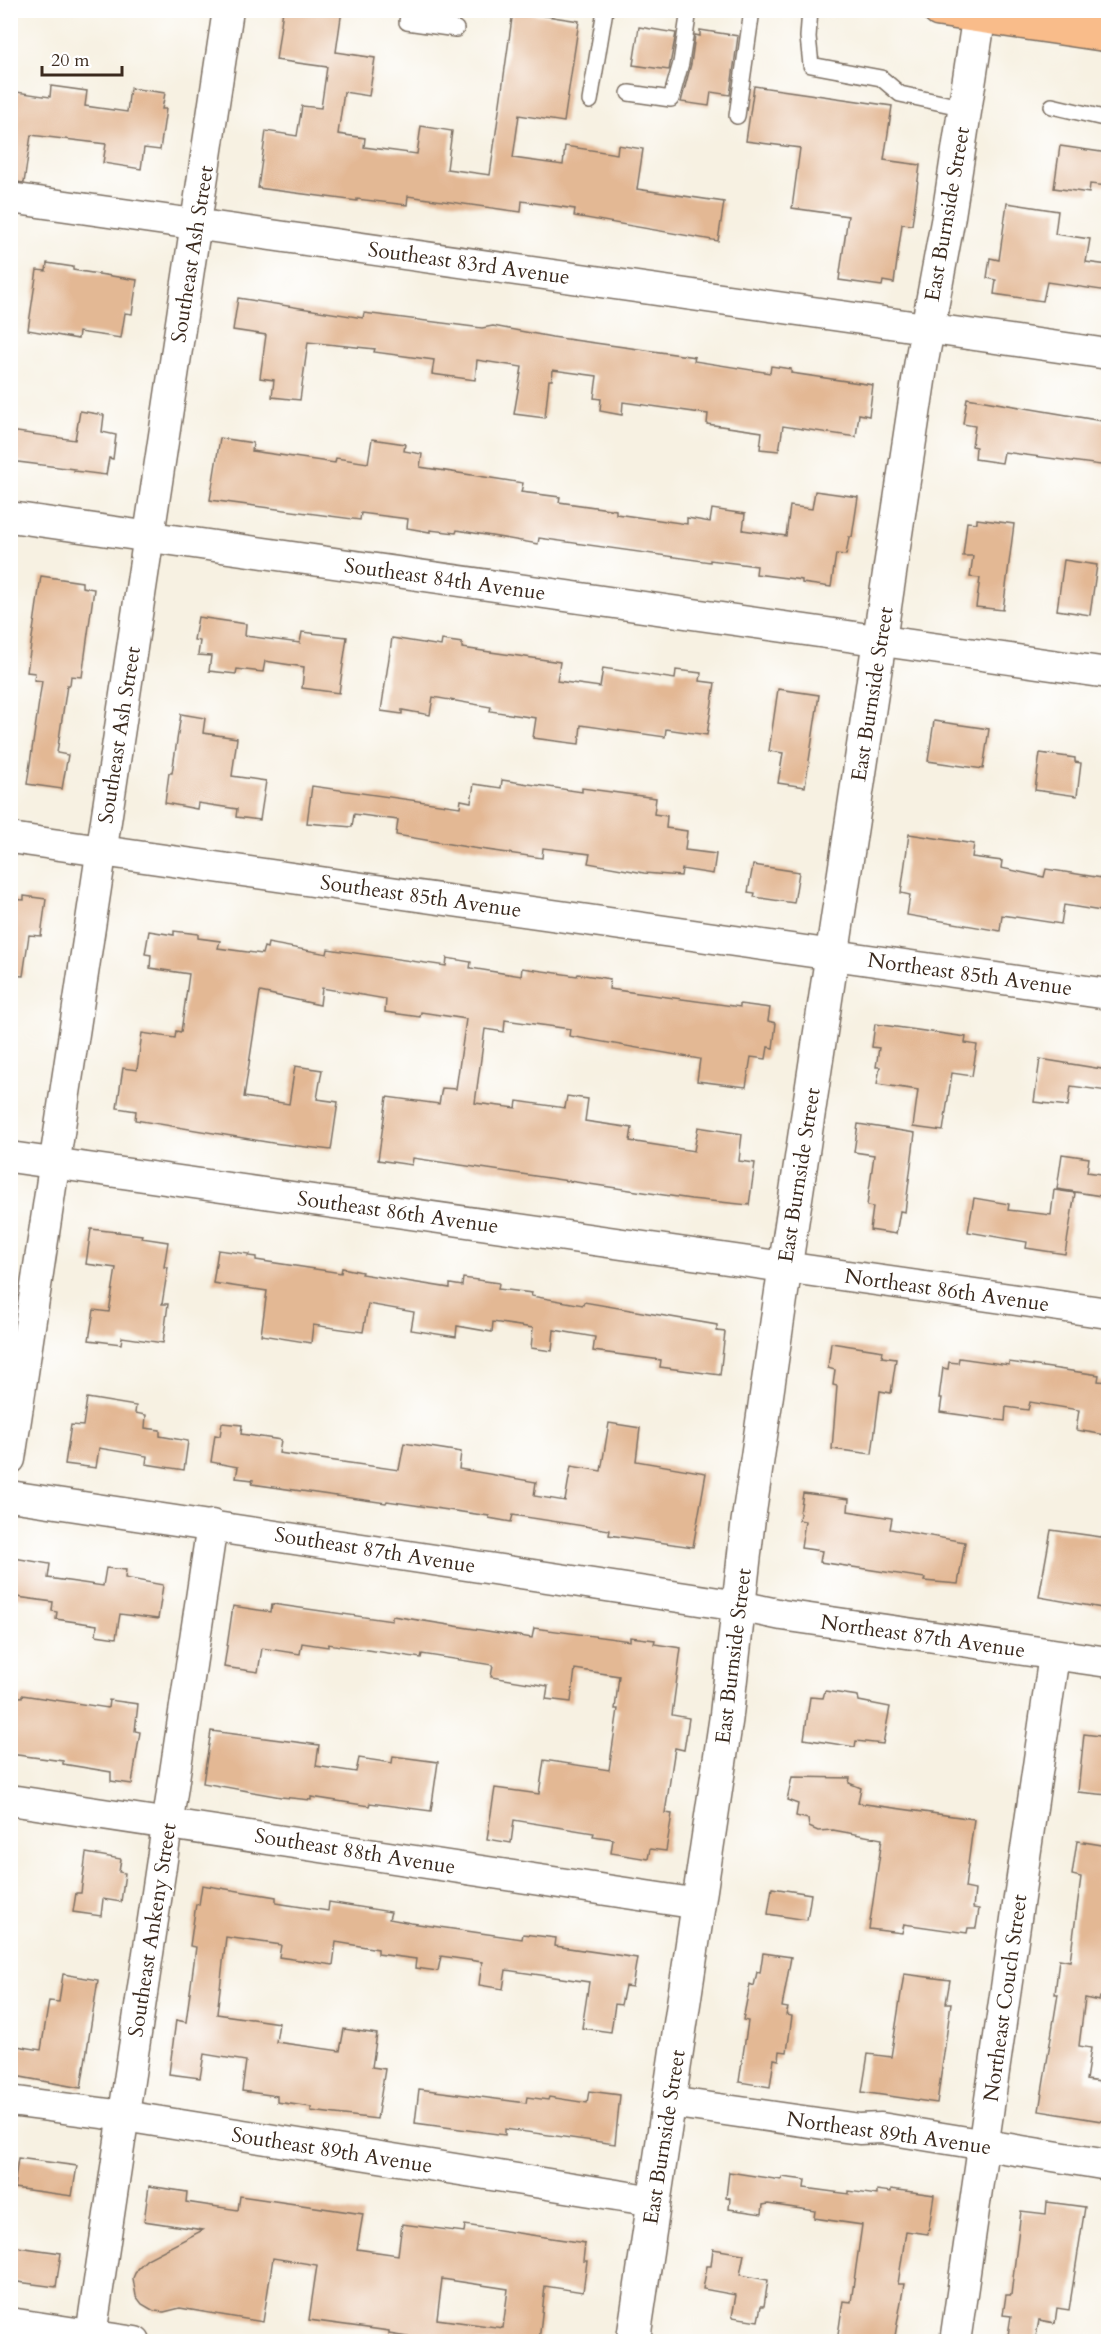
<svg xmlns="http://www.w3.org/2000/svg" width="1119" height="2352" viewBox="0 0 1119 2352" font-family="Cardo,serif">
  <rect width="100%" height="100%" fill="#fff"/>
  <filter id="ink" filterUnits="userSpaceOnUse"><feTurbulence type="fractalNoise" baseFrequency=".0167" numOctaves="2"/><feDisplacementMap in="SourceGraphic" scale="12" xChannelSelector="R" yChannelSelector="G"/><feConvolveMatrix kernelMatrix="1 2 1 2 8 2 1 2 1" color-interpolation-filters="sRGB"/></filter>
  <filter id="wash" filterUnits="userSpaceOnUse"><feTurbulence type="fractalNoise" baseFrequency=".008" numOctaves="4" result="noise"/><feDisplacementMap in="SourceGraphic" scale="24" xChannelSelector="R" yChannelSelector="G"/><feGaussianBlur stdDeviation="1.35" result="paint"/><feColorMatrix in="noise" values="0 0 0 0 0 0 0 0 0 0 0 0 0 0 0 0 0 1.4 0 .05"/><feComposite in="paint" operator="in"/></filter>
  <g filter="url(#wash)">
    <rect width="100%" height="100%" fill="#f7f1e2"/>
    <g id="blocks">
      <g fill="#e3b894" fill-rule="evenodd">
        <polygon points="283,10 342,10 336,52 375,58 369,96 344,92 338,134 365,138 364,147 417,154 421,126 452,131 447,169 490,175 513,11 579,21 564,122 519,115 513,158 563,165 565,146 617,154 618,145 643,149 637,189 724,202 718,241 574,216 575,209 522,201 521,212 408,196 407,205 357,199 357,201 258,188 266,131 297,136 302,106 321,108 327,67 276,60"/>
        <polygon points="639,27 676,33 669,70 633,65"/>
        <polygon points="700,30 738,36 730,95 711,92 709,106 681,102 691,64 695,35 700,36"/>
        <polygon points="51,86 87,91 85,106 127,112 130,88 165,93 162,109 166,109 160,150 144,148 141,169 103,163 106,144 31,135 24,183 10,181 10,91 50,97"/>
        <polygon points="754,86 892,106 884,160 920,165 912,225 902,224 894,283 883,281 882,286 839,280 848,216 792,208 800,148 746,141"/>
        <polygon points="1060,146 1108,153 1108,186 1090,184 1089,193 1054,188"/>
        <polygon points="1007,203 1058,211 1055,234 1090,239 1086,262 1108,265 1108,291 1047,282 1043,301 994,294 996,280 987,278 990,258 999,260"/>
        <polygon points="47,263 73,267 73,270 137,280 132,314 125,313 121,338 79,332 78,339 28,330 37,270 46,271"/>
        <polygon points="238,298 363,318 364,313 482,328 493,326 552,337 695,357 694,361 770,373 771,366 791,369 791,373 873,385 869,416 859,414 856,437 783,426 779,451 760,449 762,432 707,424 708,414 623,402 622,415 600,411 601,399 594,398 597,376 553,370 552,380 549,380 545,418 514,414 522,367 477,360 475,380 432,374 434,360 374,352 375,349 308,342 300,400 272,397 274,380 260,378 266,335 233,330"/>
        <polygon points="967,398 1108,422 1108,466 1004,452 1002,463 975,459 976,447 972,446 975,426 963,424"/>
        <polygon points="80,411 104,415 102,432 116,435 113,459 109,458 106,475 74,471 75,469 10,461 10,431 75,440"/>
        <polygon points="220,438 253,443 252,451 335,463 336,458 368,463 372,439 405,444 404,451 422,454 420,467 523,483 521,492 560,497 559,502 616,510 616,514 687,524 687,518 710,522 712,509 745,514 743,530 786,536 790,506 812,509 815,491 858,497 852,537 849,537 846,555 836,554 831,587 802,583 802,580 756,574 757,566 710,560 710,562 539,538 538,544 457,530 456,533 430,530 430,532 407,528 408,519 361,513 360,520 210,500"/>
        <polygon points="977,519 1014,524 1003,610 976,607 980,578 970,577 973,556 963,556 967,522 977,523"/>
        <polygon points="1064,560 1097,565 1090,615 1057,610"/>
        <polygon points="41,576 82,582 82,587 94,589 82,677 71,676 70,685 67,685 57,753 68,755 62,789 27,784 42,681 34,680 35,673 27,672"/>
        <polygon points="198,617 246,624 245,636 300,643 302,632 347,637 339,693 302,688 304,667 265,661 263,672 237,669 236,674 209,671 211,656 198,655 200,641 194,640"/>
        <polygon points="392,638 441,646 442,640 462,643 462,648 560,662 557,681 600,687 603,668 675,679 676,670 701,673 700,681 715,683 707,735 666,729 665,737 581,725 579,744 533,738 536,718 490,711 491,707 433,697 430,715 402,710 402,714 381,711"/>
        <polygon points="778,689 819,695 805,787 778,783 783,753 769,751"/>
        <polygon points="181,714 205,718 203,733 237,738 232,776 266,781 260,820 236,817 237,809 198,803 197,809 165,803 169,773 172,773"/>
        <polygon points="934,721 989,729 983,769 928,761"/>
        <polygon points="1040,753 1075,758 1075,762 1081,763 1077,796 1035,790"/>
        <polygon points="502,780 582,792 582,788 656,798 654,814 667,816 666,828 687,831 685,850 716,854 713,874 682,869 681,876 644,873 588,863 590,854 543,848 542,858 473,848 396,835 398,820 354,814 352,827 307,823 312,786 460,807 461,800 471,802 474,784 501,788"/>
        <polygon points="909,834 974,844 972,857 1002,861 1001,868 1044,877 1046,869 1108,879 1108,912 1064,905 1061,924 1002,915 1000,931 907,915 910,895 901,893"/>
        <polygon points="753,865 799,872 794,903 754,897 755,893 748,892"/>
        <polygon points="24,896 46,899 41,936 29,935 23,976 10,975 10,899 24,900"/>
        <polygon points="149,931 174,935 174,931 198,934 198,938 220,941 218,948 262,954 264,947 267,948 268,943 327,954 328,949 446,966 447,958 471,962 470,968 521,976 522,968 577,976 578,974 610,979 609,989 740,1007 740,1004 770,1008 768,1021 776,1023 773,1048 768,1047 766,1059 751,1057 746,1087 697,1081 700,1059 569,1036 570,1029 505,1020 504,1032 485,1029 475,1103 516,1108 517,1101 565,1108 567,1096 588,1099 585,1121 632,1128 630,1141 694,1151 698,1127 742,1134 739,1161 755,1163 749,1205 691,1199 413,1158 412,1165 378,1160 387,1097 439,1104 442,1088 456,1089 466,1019 421,1012 420,1017 385,1012 386,999 322,988 320,1005 260,992 244,1097 289,1104 295,1066 322,1070 317,1099 338,1102 331,1150 273,1143 135,1120 136,1111 117,1108 123,1068 137,1070 142,1033 175,1038 176,1031 181,1032 189,974 150,968 151,955 145,954"/>
        <polygon points="875,1024 966,1037 965,1043 977,1045 972,1076 952,1073 943,1131 913,1127 918,1090 877,1084 880,1067 876,1067 879,1048 872,1047"/>
        <polygon points="1040,1059 1108,1070 1108,1091 1071,1086 1068,1106 1034,1102"/>
        <polygon points="858,1124 915,1133 905,1212 900,1211 896,1234 870,1230 873,1207 867,1206 874,1155 854,1152"/>
        <polygon points="1062,1154 1089,1158 1087,1172 1108,1175 1108,1197 1057,1189"/>
        <polygon points="1054,1190 1075,1193 1065,1254 1026,1248 1027,1242 968,1232 974,1198 1009,1204 1008,1210 1051,1215"/>
        <polygon points="91,1229 142,1235 141,1238 168,1242 164,1267 168,1267 162,1304 168,1304 163,1343 122,1337 121,1344 89,1340 94,1310 109,1312 116,1268 86,1264"/>
        <polygon points="218,1250 249,1254 248,1256 256,1257 256,1260 341,1273 342,1268 362,1272 361,1274 450,1288 450,1284 462,1286 463,1278 499,1283 498,1289 532,1293 531,1296 583,1305 584,1302 717,1325 717,1331 725,1332 720,1375 660,1367 661,1360 593,1351 595,1337 554,1330 552,1351 531,1348 533,1328 493,1322 492,1332 457,1326 456,1337 411,1330 414,1312 368,1304 363,1332 313,1325 311,1343 261,1335 267,1291 213,1283"/>
        <polygon points="831,1343 883,1351 882,1357 896,1359 891,1393 880,1391 872,1454 832,1449 837,1386 833,1385 835,1370 828,1368"/>
        <polygon points="959,1358 1009,1365 1009,1362 1099,1375 1098,1381 1108,1382 1106,1435 1076,1430 1079,1410 1030,1402 1028,1410 1006,1407 1005,1421 940,1412 942,1398 939,1398 943,1368 948,1369 949,1362 958,1363"/>
        <polygon points="87,1398 136,1406 135,1413 146,1415 145,1428 160,1430 160,1436 188,1441 184,1470 146,1464 147,1456 99,1448 96,1468 65,1464 71,1425 83,1426"/>
        <polygon points="222,1423 242,1425 241,1434 281,1440 279,1453 399,1470 404,1443 461,1452 459,1469 536,1482 534,1496 565,1501 571,1466 601,1471 609,1423 640,1428 636,1461 706,1473 693,1547 609,1535 610,1530 513,1515 511,1522 489,1518 489,1516 387,1501 386,1503 252,1484 253,1480 236,1478 238,1467 211,1462 215,1435 220,1436"/>
        <polygon points="803,1493 849,1499 848,1511 892,1518 890,1529 965,1542 958,1584 924,1581 925,1578 820,1562 822,1551 801,1548 805,1521 799,1520"/>
        <polygon points="1051,1530 1108,1538 1108,1609 1039,1597"/>
        <polygon points="14,1558 50,1564 48,1578 103,1586 106,1568 126,1570 125,1578 163,1585 158,1619 120,1614 116,1638 96,1635 97,1625 56,1619 57,1612 52,1611 53,1602 10,1596"/>
        <polygon points="272,1604 392,1621 392,1616 532,1638 534,1628 630,1641 630,1637 655,1640 654,1644 681,1648 672,1715 689,1718 684,1750 675,1748 665,1813 672,1814 666,1851 650,1849 648,1859 611,1853 613,1839 593,1836 594,1833 514,1820 511,1843 487,1839 495,1788 539,1794 544,1760 609,1770 618,1709 615,1709 619,1676 575,1669 571,1702 546,1699 548,1686 491,1677 493,1665 422,1654 421,1658 328,1644 328,1647 302,1643 300,1654 262,1648 258,1672 224,1667 233,1606 271,1612"/>
        <polygon points="825,1691 858,1696 859,1701 890,1707 883,1744 856,1741 855,1747 804,1739 810,1697 823,1698"/>
        <polygon points="22,1695 108,1708 109,1700 138,1704 135,1731 140,1732 132,1784 111,1781 111,1772 63,1764 63,1761 10,1754 10,1696 22,1697"/>
        <polygon points="211,1731 319,1745 316,1766 356,1772 359,1758 392,1763 393,1756 438,1762 431,1811 370,1803 369,1806 311,1797 311,1800 281,1797 203,1783"/>
        <polygon points="1084,1734 1108,1737 1108,1795 1078,1792"/>
        <polygon points="792,1777 850,1778 849,1783 861,1788 858,1803 974,1819 965,1888 975,1890 973,1908 979,1909 976,1928 968,1928 967,1933 904,1924 902,1933 869,1929 882,1839 833,1830 818,1831 809,1827 808,1819 796,1816 798,1804 787,1800"/>
        <polygon points="1077,1841 1108,1846 1108,1998 1100,1997 1099,2001 1085,1998 1079,2046 1091,2048 1086,2080 1108,2083 1108,2122 1039,2111 1058,1994 1055,1994 1059,1959 1070,1961 1081,1877 1072,1875"/>
        <polygon points="86,1853 121,1859 119,1872 125,1873 121,1902 103,1899 101,1916 73,1912 76,1893 81,1893"/>
        <polygon points="202,1885 276,1897 276,1903 328,1911 329,1902 391,1912 389,1919 411,1923 522,1939 523,1934 556,1938 555,1946 637,1958 632,1987 625,1986 621,2005 615,2004 611,2032 582,2028 589,1982 506,1970 503,1989 479,1985 482,1962 441,1956 438,1971 415,1968 416,1959 378,1954 378,1949 336,1942 333,1965 279,1957 281,1945 226,1937 217,2014 279,2023 276,2042 340,2051 344,2029 377,2034 372,2067 385,2069 377,2119 311,2111 311,2107 277,2102 277,2096 242,2091 246,2061 204,2054 200,2078 169,2074 176,2020 186,2022 196,1947 190,1946 196,1904 199,1905"/>
        <polygon points="772,1888 811,1894 807,1920 768,1914"/>
        <polygon points="763,1953 791,1957 782,2007 788,2008 786,2015 792,2016 787,2052 780,2051 779,2060 774,2059 770,2087 739,2082 748,2021 743,2020 750,1984 754,1986 757,1972 760,1973"/>
        <polygon points="63,1974 98,1980 81,2088 10,2075 10,2045 41,2050 49,2001 59,2002"/>
        <polygon points="904,1974 950,1980 946,2003 951,2003 937,2103 862,2092 868,2054 891,2057"/>
        <polygon points="419,2089 526,2103 527,2097 548,2100 549,2097 587,2103 589,2091 620,2095 615,2144 505,2129 505,2135 415,2123"/>
        <polygon points="18,2158 77,2166 72,2196 14,2188"/>
        <polygon points="729,2172 781,2180 782,2177 805,2180 804,2188 849,2194 849,2191 877,2195 877,2190 891,2192 891,2189 934,2195 928,2234 906,2231 898,2284 904,2284 894,2342 837,2342 843,2301 851,2302 862,2225 814,2218 815,2211 768,2204 763,2205 762,2214 729,2209 730,2198 726,2197"/>
        <path d="M149,2186L187,2192L186,2202L238,2210L240,2196L363,2214L357,2249L398,2255L402,2224L464,2232L465,2225L585,2243L583,2261H587L583,2292L545,2286L539,2342H438L389,2334V2331L309,2320L317,2265L273,2258L263,2322L180,2308L164,2312L154,2311L142,2304L136,2296L133,2278L137,2269L147,2259L203,2230L144,2221ZM442,2279L508,2289L503,2328L437,2319Z"/>
        <polygon points="1047,2202 1085,2207 1069,2310 1057,2308 1055,2323 1039,2320 1035,2342 1007,2342 1011,2316 1003,2315 1006,2295 1011,2295 1021,2211 1046,2214"/>
        <polygon points="10,2246 61,2253 56,2287 10,2281"/>
        <polygon points="713,2249 744,2254 740,2275 768,2280 764,2306 761,2306 758,2321 732,2317 736,2295 703,2289 707,2266 711,2266"/>
      </g>
    </g>
  </g>
  <g filter="url(#ink)">
    <use href="#blocks" fill-opacity="0" stroke="#7d7063" stroke-width="1.5"/>
    <g fill="none" stroke-linecap="round" stroke-linejoin="round">
      <defs>
        <g id="service">
          <polyline points="409,10 407,22 456,29"/>
          <polyline points="810,10 808,37 811,65 881,78 900,94 965,108"/>
          <polyline points="629,93 671,99 681,63 689,10"/>
          <polyline points="590,101 605,10"/>
          <polyline points="1052,106 1108,119"/>
          <polyline points="737,116 752,10"/>
        </g>
        <g id="minor">
          <polyline points="10,198 1108,354"/>
          <polyline points="10,517 1108,673"/>
          <polyline points="10,838 1108,994"/>
          <polyline points="10,1157 1108,1313"/>
          <polyline points="10,1459 228,10"/>
          <polyline points="10,1496 739,1606 782,1615 1108,1662"/>
          <polyline points="10,1800 699,1904"/>
          <polyline points="10,2101 124,2116 654,2201"/>
          <polyline points="669,2102 859,2129 881,2128 1108,2165"/>
          <polyline points="10,2323 135,2342"/>
          <polyline points="91,2335 212,1525"/>
          <polyline points="955,2342 1054,1655"/>
        </g>
        <polyline id="tertiary" points="633,2342 726,1719 748,1522 785,1268 921,364 948,219 980,10"/>
        <polyline id="primary" points="939,10 1108,35"/>
      </defs>
      <use href="#service" stroke="#7d7063" stroke-width="18"/>
      <use href="#minor" stroke="#7d7063" stroke-width="33"/>
      <use href="#tertiary" stroke="#7d7063" stroke-width="36"/>
      <use href="#primary" stroke="#7d7063" stroke-width="36"/>
      <use href="#service" stroke="#fff" stroke-width="15"/>
      <use href="#minor" stroke="#fff" stroke-width="30"/>
      <use href="#tertiary" stroke="#fff" stroke-width="33"/>
      <use href="#primary" stroke="#f9bc8a" stroke-width="33"/>
    </g>
  </g>
  <g text-anchor="middle" stroke-width="4.5" stroke-linejoin="round" paint-order="stroke">
    <g font-size="21" fill="#3b2a1e" stroke="#fff">
      <text transform="translate(947 214) rotate(-80)" y="7">East Burnside Street</text>
      <text transform="translate(192 254) rotate(-81)" y="7">Southeast Ash Street</text>
      <text transform="translate(469 263) rotate(8)" y="7">Southeast 83rd Avenue</text>
      <text transform="translate(445 579) rotate(8)" y="7">Southeast 84th Avenue</text>
      <text transform="translate(872 694) rotate(-81)" y="7">East Burnside Street</text>
      <text transform="translate(119 735) rotate(-81)" y="7">Southeast Ash Street</text>
      <text transform="translate(421 896) rotate(8)" y="7">Southeast 85th Avenue</text>
      <text transform="translate(970 974) rotate(8)" y="7">Northeast 85th Avenue</text>
      <text transform="translate(799 1175) rotate(-81)" y="7">East Burnside Street</text>
      <text transform="translate(398 1212) rotate(8)" y="7">Southeast 86th Avenue</text>
      <text transform="translate(947 1290) rotate(8)" y="7">Northeast 86th Avenue</text>
      <text transform="translate(375 1550) rotate(9)" y="7">Southeast 87th Avenue</text>
      <text transform="translate(923 1636) rotate(8)" y="7">Northeast 87th Avenue</text>
      <text transform="translate(733 1656) rotate(-83)" y="7">East Burnside Street</text>
      <text transform="translate(355 1851) rotate(9)" y="7">Southeast 88th Avenue</text>
      <text transform="translate(152 1930) rotate(-81)" y="7">Southeast Ankeny Street</text>
      <text transform="translate(1005 1998) rotate(-82)" y="7">Northeast Couch Street</text>
      <text transform="translate(889 2133) rotate(8)" y="7">Northeast 89th Avenue</text>
      <text transform="translate(664 2137) rotate(-81)" y="7">East Burnside Street</text>
      <text transform="translate(332 2150) rotate(9)" y="7">Southeast 89th Avenue</text>
    </g>
  </g>
  <rect width="1119" height="2352" fill="none" stroke="#fff" stroke-width="36"/>
  <path d="M42 66v9h80v-9" fill="none" stroke="#3b2a1e" stroke-width="3"/>
  <text x="51" y="66" font-size="18" fill="#3b2a1e" stroke="#ffffff" stroke-width="4.5" paint-order="stroke">20 m</text>
</svg>
